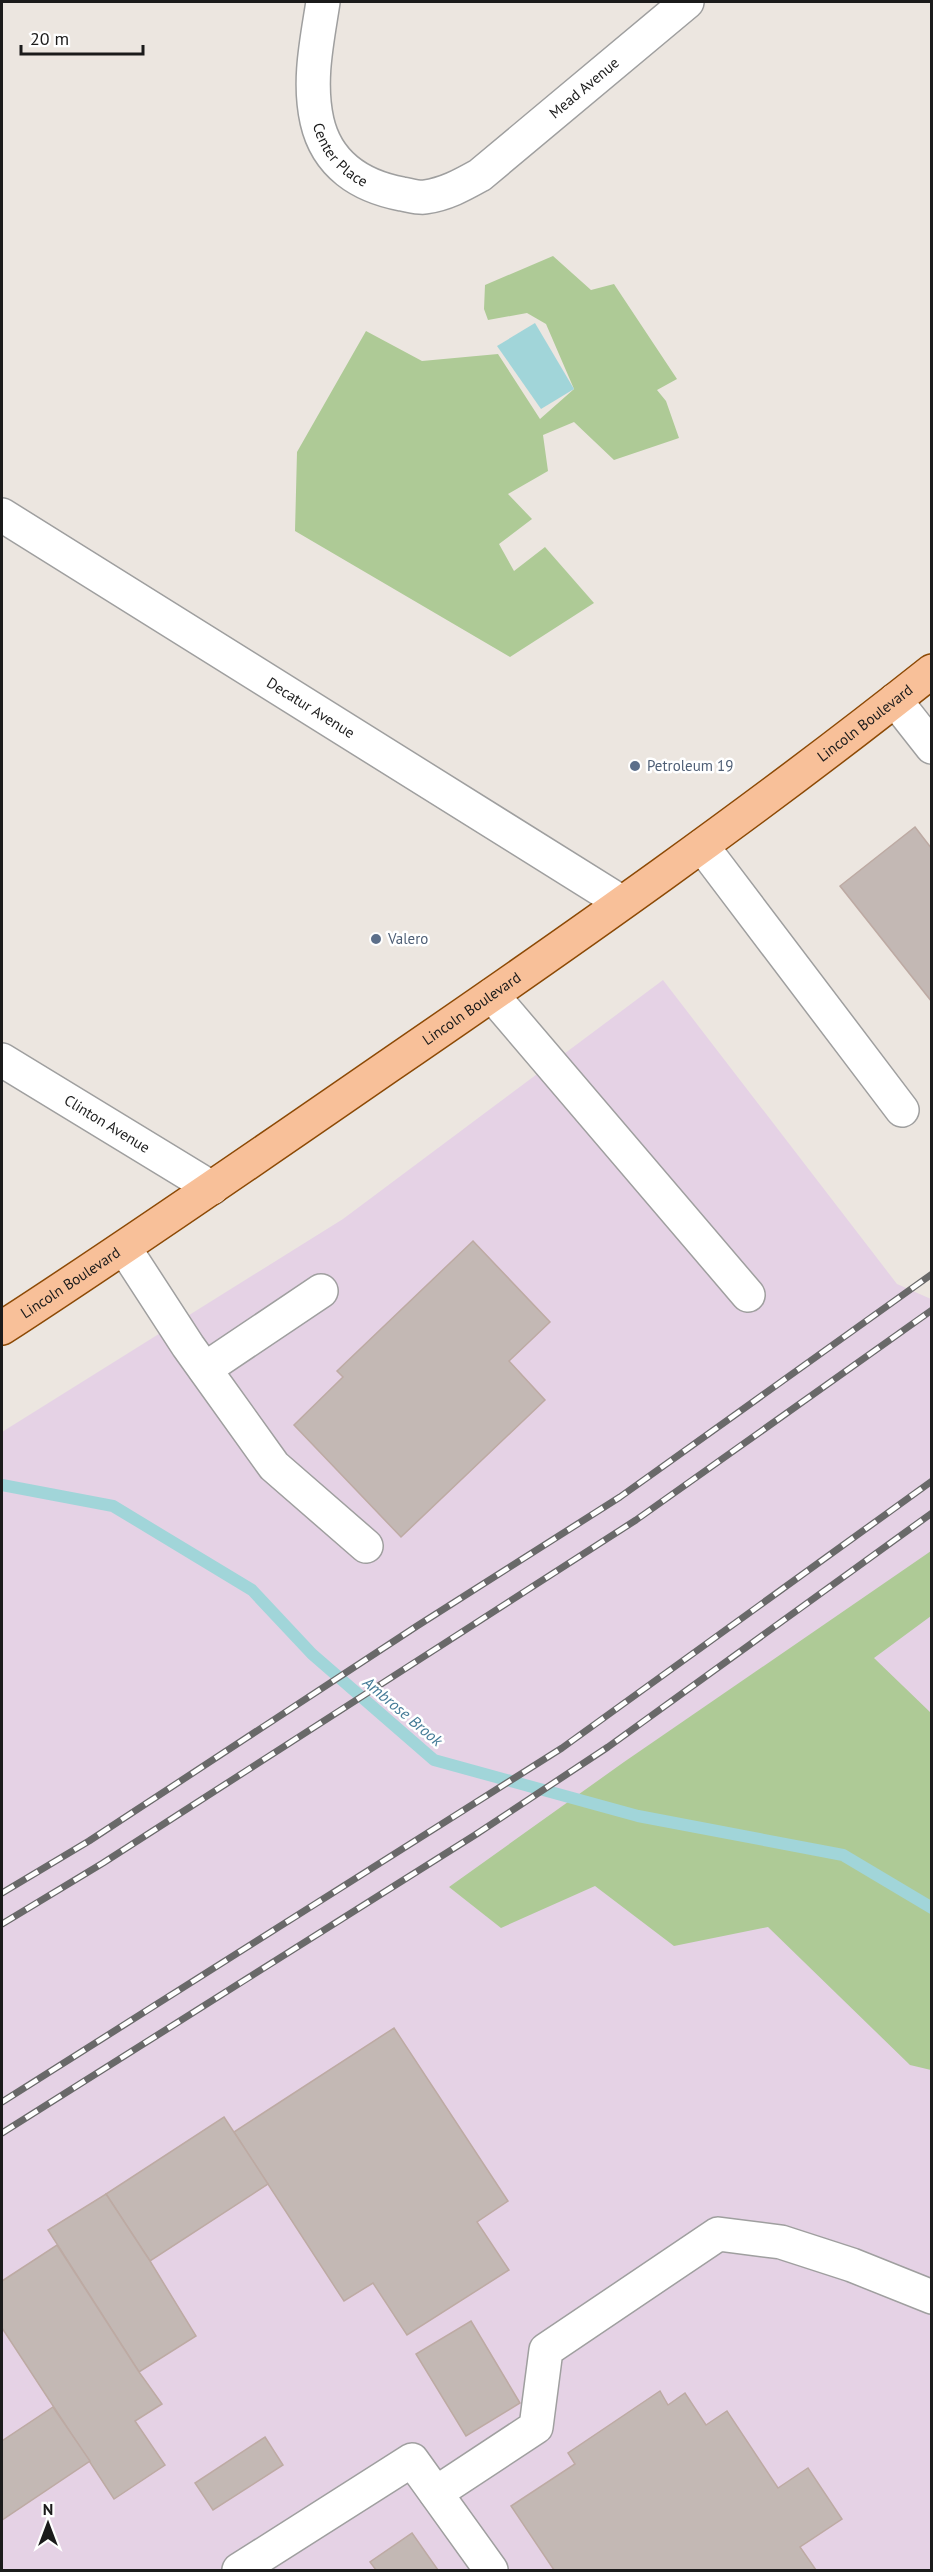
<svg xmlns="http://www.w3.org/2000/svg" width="933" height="2572" viewBox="0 0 933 2572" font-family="'PT Sans',sans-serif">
  <rect width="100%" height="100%" fill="#ece6e0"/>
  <polygon fill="#e5d2e5" points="663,980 897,1284 931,1299 931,2570 2,2570 2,1432 343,1219"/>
  <g fill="#aeca96">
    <polygon points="553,256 591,290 614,284 677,379 657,390 666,401 679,438 614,460 574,422 543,435 548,471 508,494 532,519 499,544 514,571 545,547 594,603 510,657 295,531 297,452 366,331 422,361 498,354 540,419 574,389 546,324 527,313 488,320 484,309 485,285"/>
    <polygon points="931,1551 931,1616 874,1658 931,1713 931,2070 910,2065 768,1927 674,1946 595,1886 501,1928 449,1887 624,1762"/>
  </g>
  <polygon fill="#a1d5d9" points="535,323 574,389 541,409 497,346"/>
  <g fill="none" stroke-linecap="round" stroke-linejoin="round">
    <polyline stroke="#a1d5d9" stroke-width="12" points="2,1485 113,1506 252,1590 312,1654 434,1760 638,1816 843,1855 932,1908"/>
  </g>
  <g fill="#c3b8b4" stroke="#bdaaa3" stroke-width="1.5">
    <polygon points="915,827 932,849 932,1002 840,886"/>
    <polygon points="473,1241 550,1322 509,1361 545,1400 401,1537 294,1425 343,1377 337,1371"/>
    <polygon points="394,2028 508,2201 477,2222 509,2270 407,2335 373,2283 344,2301 234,2132"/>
    <polygon points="224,2117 268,2184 150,2261 106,2194"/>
    <polygon points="106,2194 150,2261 196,2336 139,2372 48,2230"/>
    <polygon points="57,2245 139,2372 162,2404 135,2421 165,2465 114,2499 2,2328 2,2281"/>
    <polygon points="471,2321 520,2403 466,2436 416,2354"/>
    <polygon points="660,2391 668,2405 685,2393 706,2425 727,2411 778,2488 808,2468 842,2519 800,2547 816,2570 554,2570 511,2506 575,2464 568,2453"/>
    <polygon points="53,2407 90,2461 2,2520 2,2441"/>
    <polygon points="265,2437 283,2465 213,2510 195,2483"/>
    <polygon points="412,2533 438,2570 376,2570 370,2562"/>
  </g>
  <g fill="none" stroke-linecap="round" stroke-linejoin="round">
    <defs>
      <g id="minor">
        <path id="s1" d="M323,2C317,41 308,81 317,121C327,165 360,186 402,194C409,195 418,198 425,197C446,194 462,185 480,175L687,2"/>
        <path id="s2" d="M2,515L621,902"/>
        <polyline points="895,700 932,747"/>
        <polyline points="702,846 902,1110"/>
        <polyline points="492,995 748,1295"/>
        <path id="s3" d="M2,1060L212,1188"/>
        <polyline points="125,1249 188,1346 274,1466 366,1546"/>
        <polyline points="205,1369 321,1291"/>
        <polyline points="436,2493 536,2427 546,2350 718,2234 781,2242 852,2265 932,2297"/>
        <polyline points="239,2570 412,2460 491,2570"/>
      </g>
      <g id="major">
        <path id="s4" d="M2,1328C133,1243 261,1154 390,1065C574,939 757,810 932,671"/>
      </g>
    </defs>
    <use href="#minor" stroke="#9f9f9f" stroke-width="36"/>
    <use href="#major" stroke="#8c4905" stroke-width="36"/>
    <use href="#minor" stroke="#fff" stroke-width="33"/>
    <use href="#major" stroke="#f8c099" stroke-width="33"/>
    <defs>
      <g id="rail">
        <polyline points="2,1893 89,1841 417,1626 620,1497 932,1274"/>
        <polyline points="2,1924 103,1863 636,1520 932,1310"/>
        <polyline points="2,2102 562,1748 932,1481"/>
        <polyline points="2,2133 475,1835 608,1747 932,1513"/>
      </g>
    </defs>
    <use href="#rail" stroke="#696969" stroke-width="7"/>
    <use href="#rail" stroke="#fff" stroke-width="4.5" stroke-dasharray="14" stroke-linecap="butt"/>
  </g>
  <g fill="#5c6f8a" stroke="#fff" stroke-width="2">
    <circle cx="635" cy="766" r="6"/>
    <circle cx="376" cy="939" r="6"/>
  </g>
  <g text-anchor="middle" stroke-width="5" stroke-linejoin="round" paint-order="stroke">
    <g font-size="15" fill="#1b1b1b" stroke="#fff">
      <text dy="5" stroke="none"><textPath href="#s1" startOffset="458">Mead Avenue</textPath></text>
      <text dy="5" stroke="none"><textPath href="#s1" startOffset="162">Center Place</textPath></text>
      <text dy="5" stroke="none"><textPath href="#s2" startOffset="364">Decatur Avenue</textPath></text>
      <text dy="5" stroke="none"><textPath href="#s4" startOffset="1054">Lincoln Boulevard</textPath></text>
      <text dy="5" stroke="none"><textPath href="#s4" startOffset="568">Lincoln Boulevard</textPath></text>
      <text dy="5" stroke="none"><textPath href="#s3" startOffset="123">Clinton Avenue</textPath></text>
      <text dy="5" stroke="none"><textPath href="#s4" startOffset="82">Lincoln Boulevard</textPath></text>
    </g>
    <g font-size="15" fill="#4e5e75" stroke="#fff" text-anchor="start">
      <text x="647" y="771">Petroleum 19</text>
      <text x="388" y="944">Valero</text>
    </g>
    <g font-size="16" font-style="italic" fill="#457b97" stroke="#fff">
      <text transform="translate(403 1711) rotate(40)" y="6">Ambrose Brook</text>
    </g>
  </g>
  <rect width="933" height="2572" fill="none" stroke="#1b1b1b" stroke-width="6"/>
  <g transform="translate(48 2524)" stroke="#ffffff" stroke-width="4.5" paint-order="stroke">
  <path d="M0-4.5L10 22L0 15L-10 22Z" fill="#1b1b1b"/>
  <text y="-9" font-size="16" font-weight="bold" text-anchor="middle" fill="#1b1b1b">N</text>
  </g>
  <path d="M21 45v9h122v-9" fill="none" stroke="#1b1b1b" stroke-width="3"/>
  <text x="30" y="45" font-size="18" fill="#1b1b1b" stroke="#ffffff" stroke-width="4.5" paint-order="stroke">20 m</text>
</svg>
